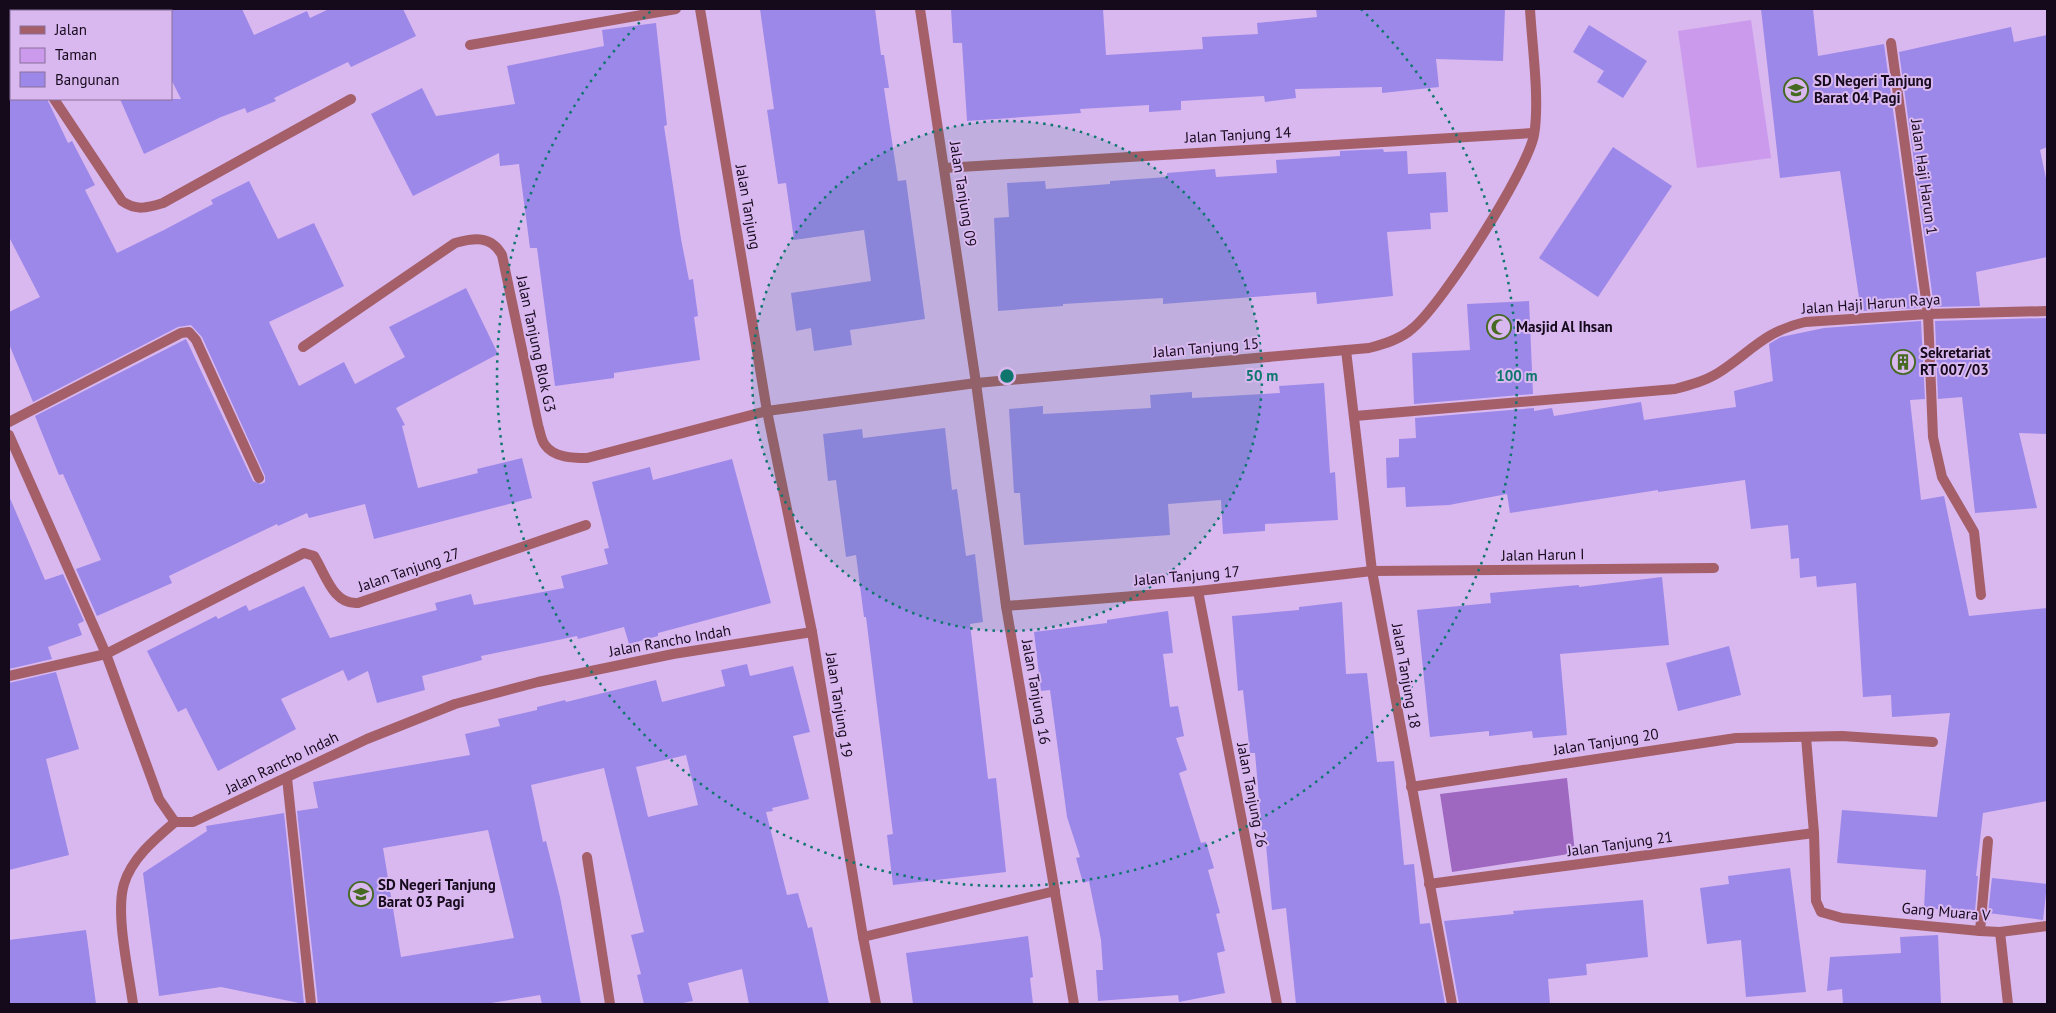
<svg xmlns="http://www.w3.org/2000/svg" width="2056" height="1013" viewBox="0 0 2056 1013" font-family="'PT Sans',sans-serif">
  <rect width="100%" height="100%" fill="#d9b7ef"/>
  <polygon fill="#cc9aec" points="1751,20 1771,158 1697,168 1678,31"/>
  <polygon fill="#9e67c0" points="1567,778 1575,853 1452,872 1440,794"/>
  <g fill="#9c88e9" fill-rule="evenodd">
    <polygon points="171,9 242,9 254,35 307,11 310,18 329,9 403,9 416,36 351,67 348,62 274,98 276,101 247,113 245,108 221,117 144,154 120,99 181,99 171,79"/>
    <polygon points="760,9 875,9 881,55 884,55 889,88 884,88 898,181 906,180 925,319 850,330 852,345 814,351 811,328 796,331 791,293 871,281 864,230 794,240 786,183 778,184 767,110 774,109"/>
    <polygon points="951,9 1103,9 1106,55 1203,49 1202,37 1258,34 1257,23 1317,17 1316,9 1505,9 1503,61 1436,59 1439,87 1382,93 1382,87 1295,89 1296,98 1265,102 1264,96 1181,101 1181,110 1149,112 1149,105 1080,109 1081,113 967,121 962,43 953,43"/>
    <polygon points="1761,9 1813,9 1818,56 1884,44 1920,308 1861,311 1840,171 1780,178"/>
    <polygon points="656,23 667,125 664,126 681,239 689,280 693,279 698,316 694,317 700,360 614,373 614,378 555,386 537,248 530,248 519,164 500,166 499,153 413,196 371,114 422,88 436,116 515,104 507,66 604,46 602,30"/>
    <polygon points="1589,25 1647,61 1623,98 1597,82 1604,71 1573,52"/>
    <polygon points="2011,27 2014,42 2047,35 2047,147 2040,150 2047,183 2047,257 1976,272 1980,306 1934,307 1899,52"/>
    <polygon points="9,99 47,99 68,143 72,141 95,185 85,190 117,253 164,230 213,204 211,200 249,181 278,239 314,223 344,286 269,322 299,386 344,362 355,384 405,357 389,327 466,288 498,354 396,408 405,425 402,426 418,488 478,473 477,469 522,458 532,498 374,539 365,504 309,518 307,513 278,526 277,524 169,576 172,583 97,616 76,569 101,560 63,474 59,475 35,416 186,339 253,481 261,484 265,482 265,476 202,337 191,325 178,327 33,402 9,344 9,312 40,297 9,237"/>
    <polygon points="1613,147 1672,186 1598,297 1539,258"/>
    <polygon points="1383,149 1384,152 1407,151 1408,174 1446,172 1448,212 1430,213 1431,229 1387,232 1393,296 1317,304 1316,292 1163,304 1163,298 1063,304 1063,306 998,311 994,218 1009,217 1007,183 1045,181 1046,189 1110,184 1110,181 1167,177 1167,173 1215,169 1216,177 1277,173 1276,160 1340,156 1340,151"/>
    <polygon points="1529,301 1533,394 1414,404 1412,353 1470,350 1467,304"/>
    <polygon points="2047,318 2047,434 2019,433 2037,508 1975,513 1962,397 1938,399 1935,321"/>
    <polygon points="1921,321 1925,399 1910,400 1921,500 1944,496 1969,616 2047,608 2047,801 1983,813 1976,876 1978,876 1975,911 1972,912 1924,908 1926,870 1837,863 1842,810 1937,817 1950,713 1892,717 1891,695 1863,697 1856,583 1817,587 1816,576 1800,578 1799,558 1791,559 1788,525 1751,529 1745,480 1658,492 1658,490 1510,513 1507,494 1449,505 1406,507 1405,487 1387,488 1386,458 1399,457 1399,439 1416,438 1415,418 1534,408 1534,411 1552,408 1554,416 1641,402 1644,420 1736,407 1734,391 1773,381 1769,344 1781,337 1824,328"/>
    <polygon points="1324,383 1330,473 1335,472 1338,520 1265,524 1265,531 1223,534 1221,500 1168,504 1170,535 1024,545 1020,493 1014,493 1009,409 1043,406 1043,414 1151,408 1150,395 1192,392 1192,398 1280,393 1279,386"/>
    <polygon points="945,428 952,490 957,489 966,556 975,554 983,622 970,624 988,779 996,778 1006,872 893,885 887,835 893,834 866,617 864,617 856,555 846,557 836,480 828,481 823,434 862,429 863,438"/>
    <polygon points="732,459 771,603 658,633 658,636 629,644 624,627 578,639 577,636 481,656 482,660 422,676 425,690 377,703 368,671 348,681 343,670 281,699 296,729 218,771 186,708 178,712 147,651 216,616 218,619 246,605 249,611 304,586 330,638 437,610 435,603 471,594 474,605 564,588 561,576 608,564 604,549 609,548 592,482 650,467 653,480"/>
    <polygon points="9,496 45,580 63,574 84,621 78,624 82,635 48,647 52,659 9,669"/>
    <polygon points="1662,577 1669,645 1560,654 1567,735 1533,738 1532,731 1489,736 1489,731 1430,737 1417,610 1491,603 1490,593 1579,585 1579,587"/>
    <polygon points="1342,602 1346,674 1367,673 1377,762 1394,761 1404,865 1414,864 1420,924 1430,923 1445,1004 1296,1004 1286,908 1272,910 1266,845 1263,845 1255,753 1250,753 1243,690 1238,691 1232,616 1299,610 1299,607"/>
    <polygon points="1168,611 1173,653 1163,654 1170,707 1178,706 1184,736 1176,738 1187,770 1179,773 1201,843 1206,842 1214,868 1208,870 1220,913 1216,914 1225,951 1217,953 1225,993 1179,1002 1178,995 1098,1001 1096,970 1103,970 1101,940 1089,881 1083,883 1076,858 1080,857 1067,817 1050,690 1041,691 1034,632 1107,623 1107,620"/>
    <polygon points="1729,646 1741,695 1678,711 1666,663"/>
    <path d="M747,664L750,676L793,666L810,732L793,736L809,799L772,808L773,811L766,812L787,895L798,893L808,928L812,927L829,1004H749L742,969L688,983L693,1001L678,1004H644L637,975L641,974L631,935L644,932L604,768L531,785L543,842L546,841L560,897L581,1004H542L540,995L485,1004H318L297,811L318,808L313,782L470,755L465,734L500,726L498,719L537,710V707L565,700L566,702L656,680L662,702L725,686L721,670ZM686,755L698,805L648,817L636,767ZM488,830L514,938L401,957L383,848Z"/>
    <polygon points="56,672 79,749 46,759 69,855 9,870 9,683"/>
    <polygon points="284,813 304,1004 221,987 159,996 143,873 207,831 206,826"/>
    <polygon points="1790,868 1806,992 1746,997 1741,940 1707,944 1700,888 1729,884 1728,876"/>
    <polygon points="1992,878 2047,884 2043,920 1988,913"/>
    <polygon points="1643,900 1648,957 1586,964 1587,975 1548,979 1550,1004 1459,1004 1444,921 1514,914 1513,911"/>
    <polygon points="86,930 96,1004 9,1004 9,940"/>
    <polygon points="1938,935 1941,1004 1843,1004 1842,989 1827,991 1830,957 1901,953 1900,937"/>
    <polygon points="1028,936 1033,977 1030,978 1033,1004 913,1004 906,953"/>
  </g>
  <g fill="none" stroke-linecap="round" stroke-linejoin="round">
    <g stroke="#a45f69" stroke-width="10">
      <polyline points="700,9 767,411 812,632 863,937 876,1004"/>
      <polyline points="920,9 976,383 1006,606 1074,1004"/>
      <polyline points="141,11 145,9"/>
      <polyline points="9,26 11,31"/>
      <polyline points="1891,43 1928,314 1933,437 1942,477 1974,532 1981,595"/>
      <polyline points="470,45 676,9"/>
      <polyline points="9,81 11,80"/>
      <path d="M54,99L122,201C136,211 147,208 163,203L351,99"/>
      <polyline points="944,168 1534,133"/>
      <path d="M303,347L455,243C474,238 491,235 502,255L538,425C540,431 541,440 545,445C554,458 574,458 587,458L767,411L976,383L1369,348C1385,344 1401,339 1413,328C1443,303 1527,171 1534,135C1540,101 1532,45 1530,9"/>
      <polyline points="1346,350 1372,571 1452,1004"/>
      <path d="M1355,416L1675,389C1690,385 1705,381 1718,373C1751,352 1763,332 1805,322L1928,314L2047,311"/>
      <polyline points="9,422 181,333 189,332 196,340 259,478"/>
      <polyline points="9,435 106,654 159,799 175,822 193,822 367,739 455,704 538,682 673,654 812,632"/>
      <polyline points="1198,591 1277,1004"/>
      <polyline points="1006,606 1198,591 1372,571 1714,568"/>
      <path d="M9,676L106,654L304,553L314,556C326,575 333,605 358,603L586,525"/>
      <polyline points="1806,737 1814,833 1816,901 1821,912 1842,918 1980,931 2000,932 2047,926"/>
      <polyline points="287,778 311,1004"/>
      <polyline points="1411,787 1736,738 1842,736 1933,742"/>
      <polyline points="587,857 610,1004"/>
      <polyline points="1429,884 1814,833"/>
      <polyline points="1980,931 1988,841"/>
      <polyline points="2000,932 2008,1004"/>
      <polyline points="863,937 1055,891"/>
      <path d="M133,1004C129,973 115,914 124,884C132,858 155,839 175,822"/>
    </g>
  </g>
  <circle cx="1007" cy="376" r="255" fill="#0f766e" fill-opacity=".12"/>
  <g fill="none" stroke="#0f766e" stroke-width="2.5" stroke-dasharray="2.5 5">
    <circle cx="1007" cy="376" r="255"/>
    <path d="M1361 9A510 510 0 1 1 653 9"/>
  </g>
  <defs>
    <symbol id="school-ring" viewBox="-11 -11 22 22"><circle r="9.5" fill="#d9b7ef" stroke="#476a23" stroke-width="1.5"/><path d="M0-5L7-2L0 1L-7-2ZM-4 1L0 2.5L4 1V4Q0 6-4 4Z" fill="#476a23"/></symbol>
    <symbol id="mosque-ring" viewBox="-11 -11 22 22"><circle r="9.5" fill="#d9b7ef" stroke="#476a23" stroke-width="1.5"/><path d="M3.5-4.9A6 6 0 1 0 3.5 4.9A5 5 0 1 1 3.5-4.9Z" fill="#476a23"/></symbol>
    <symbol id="building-ring" viewBox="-11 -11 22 22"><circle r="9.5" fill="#d9b7ef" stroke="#476a23" stroke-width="1.5"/><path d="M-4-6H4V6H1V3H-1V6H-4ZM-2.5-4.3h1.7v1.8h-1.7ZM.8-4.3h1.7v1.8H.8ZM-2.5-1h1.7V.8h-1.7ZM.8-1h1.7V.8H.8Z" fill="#476a23"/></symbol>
  </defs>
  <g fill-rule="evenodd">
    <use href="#school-ring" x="1782" y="76" width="28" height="28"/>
    <use href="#mosque-ring" x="1485" y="313" width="28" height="28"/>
    <use href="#building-ring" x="1889" y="348" width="28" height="28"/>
    <use href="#school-ring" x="347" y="880" width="28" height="28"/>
  </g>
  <g text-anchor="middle" stroke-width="4" stroke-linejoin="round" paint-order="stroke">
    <g font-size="15" font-weight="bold" fill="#15091c" stroke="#d9b7ef" text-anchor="start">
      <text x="1814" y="86">SD Negeri Tanjung<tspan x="1814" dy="17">Barat 04 Pagi</tspan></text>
      <text x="1516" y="332">Masjid Al Ihsan</text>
      <text x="1920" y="358">Sekretariat<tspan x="1920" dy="17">RT 007/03</tspan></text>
      <text x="378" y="890">SD Negeri Tanjung<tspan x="378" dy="17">Barat 03 Pagi</tspan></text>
    </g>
    <g font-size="15" fill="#15091c" stroke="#d9b7ef">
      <text transform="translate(1238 135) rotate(-3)" y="5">Jalan Tanjung 14</text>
      <text transform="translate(1924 177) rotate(82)" y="5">Jalan Haji Harun 1</text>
      <text transform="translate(963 194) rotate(81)" y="5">Jalan Tanjung 09</text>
      <text transform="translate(748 207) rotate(80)" y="5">Jalan Tanjung</text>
      <text transform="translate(1871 304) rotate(-4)" y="5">Jalan Haji Harun Raya</text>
      <text transform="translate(536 344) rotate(78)" y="5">Jalan Tanjung Blok G3</text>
      <text transform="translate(1206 348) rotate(-5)" y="5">Jalan Tanjung 15</text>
      <text transform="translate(1543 555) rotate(-1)" y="5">Jalan Harun I</text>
      <text transform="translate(409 570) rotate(-19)" y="5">Jalan Tanjung 27</text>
      <text transform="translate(1187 576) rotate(-5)" y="5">Jalan Tanjung 17</text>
      <text transform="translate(670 641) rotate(-10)" y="5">Jalan Rancho Indah</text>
      <text transform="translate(1406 676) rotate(80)" y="5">Jalan Tanjung 18</text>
      <text transform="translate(1036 692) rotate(80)" y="5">Jalan Tanjung 16</text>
      <text transform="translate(839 705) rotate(81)" y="5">Jalan Tanjung 19</text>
      <text transform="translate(1606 742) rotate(-9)" y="5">Jalan Tanjung 20</text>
      <text transform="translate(282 763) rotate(-26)" y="5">Jalan Rancho Indah</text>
      <text transform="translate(1252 795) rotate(79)" y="5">Jalan Tanjung 26</text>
      <text transform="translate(1620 844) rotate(-8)" y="5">Jalan Tanjung 21</text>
      <text transform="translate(1946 912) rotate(5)" y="5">Gang Muara V</text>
    </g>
  </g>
  <circle cx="1007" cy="376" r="8" fill="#0f766e" stroke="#d9b7ef" stroke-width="2.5"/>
  <g font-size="15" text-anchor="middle" font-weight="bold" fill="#0f766e" stroke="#d9b7ef" stroke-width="4" stroke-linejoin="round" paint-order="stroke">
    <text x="1262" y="381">50 m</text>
    <text x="1517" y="381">100 m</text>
  </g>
  <rect width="2056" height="1013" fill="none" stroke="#15091c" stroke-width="20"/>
  <rect x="10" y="10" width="162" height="90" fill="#d9b7ef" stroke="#8b719b"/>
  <rect x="20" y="26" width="25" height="8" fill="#a45f69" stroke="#8b719b"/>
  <text x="55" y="35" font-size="15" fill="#15091c">Jalan</text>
  <rect x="20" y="48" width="25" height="15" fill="#cc9aec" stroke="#8b719b"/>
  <text x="55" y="60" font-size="15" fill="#15091c">Taman</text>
  <rect x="20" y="72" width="25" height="15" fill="#9c88e9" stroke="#8b719b"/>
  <text x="55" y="85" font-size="15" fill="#15091c">Bangunan</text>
</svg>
